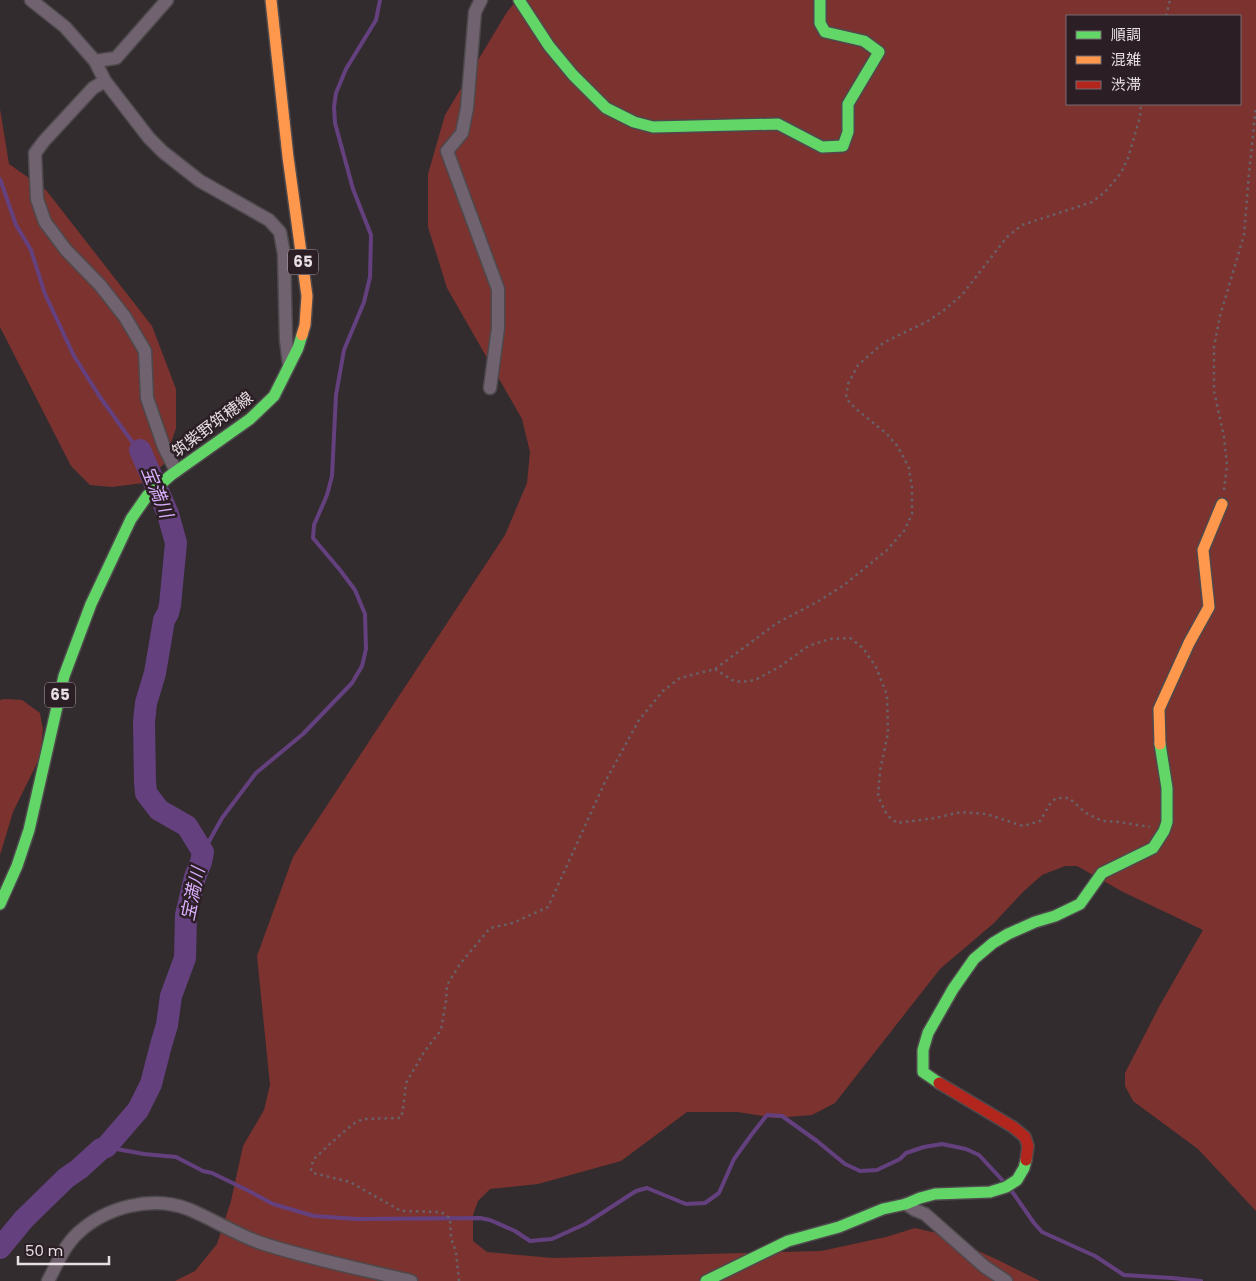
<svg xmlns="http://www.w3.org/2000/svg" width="1256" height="1281" viewBox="0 0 1256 1281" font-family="Poppins,'Noto Sans JP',sans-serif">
  <rect width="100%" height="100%" fill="#322c2f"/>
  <g fill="#7c322e" fill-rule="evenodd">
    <path d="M517,0H1256V1211L1198,1149L1133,1101L1125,1086V1073L1160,1005L1203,930L1123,892L1077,866H1065L1042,875L1023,892L994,923L940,969L835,1103L812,1115L775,1118L738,1112H687L621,1161L538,1184L490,1189L478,1201L473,1215V1241L487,1252L553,1258L821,1251L886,1237L915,1228L941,1234L998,1260L1040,1281H175L195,1271L217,1244L231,1201L243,1146L264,1110L270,1085L257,956L293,857L505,535L527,483L530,452L522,419L447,288L428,227V174L445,115L507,12ZM1067,16H1240V104H1067Z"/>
    <polygon points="0,109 9,164 46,190 152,326 176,389 176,428 164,464 143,483 112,487 90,485 71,466 0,327"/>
    <polygon points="5,699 22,700 40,713 43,730 40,757 13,812 0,855 0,700"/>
  </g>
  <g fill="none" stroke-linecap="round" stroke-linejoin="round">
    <g stroke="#65407f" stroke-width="4">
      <polyline points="0,179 16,225 31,250 45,294 74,356 100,397 133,443 140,450"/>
      <polyline points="203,852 222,818 256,773 303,734 352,683 362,666 366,649 365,614 355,590 340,570 313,538 314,525 327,495 332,476 336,395 344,350 364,302 370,277 371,235 353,189 335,123 334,107 336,93 346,69 376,20 380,0"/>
      <polyline points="106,1147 144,1154 176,1157 203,1171 212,1173 247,1190 273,1204 314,1216 357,1219 480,1218 490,1220 515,1231 530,1241 552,1239 585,1224 636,1191 647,1188 686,1204 705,1203 719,1193 734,1159 752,1134 767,1115 782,1116 817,1141 845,1164 860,1171 877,1170 900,1159 906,1153 924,1147 942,1144 966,1149 979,1155 1005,1183"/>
      <polyline points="1011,1190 1034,1223 1042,1232 1095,1256 1124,1275 1172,1278 1201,1281"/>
    </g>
    <polyline stroke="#65407f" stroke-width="22" points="0,1248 24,1219 66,1178 79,1169 101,1149 106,1147 138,1110 151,1084 161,1045 167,1025 171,996 185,958 186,915 195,877 201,862 203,852 187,826 159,810 146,793 145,782 144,722 146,703 155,673 164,620 168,613 170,605 176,543 168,514 140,450"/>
    <defs>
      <g id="street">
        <polyline points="31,0 65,27 95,61 105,81 149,138 163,152 200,181 269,220 280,232 284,254 286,340 289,364"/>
        <polyline points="481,0 475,12 467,108 462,133 447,151 498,289 498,328 490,388"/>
        <polyline points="95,61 116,58 167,0"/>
        <polyline points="105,81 93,88 44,141 35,153 37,199 45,222 66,250 100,285 125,317 145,351 147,398 164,447 176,471"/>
        <polyline points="906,1204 915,1210 925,1214 985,1267 1006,1281"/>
        <path d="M48,1281C57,1264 64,1246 78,1233C106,1207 152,1195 188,1209C213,1219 235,1234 261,1243C310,1259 361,1269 411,1281"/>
      </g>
      <g id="fast">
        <polyline points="519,0 549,46 573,75 606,108 634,122 653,127 778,124 822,147 843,146 848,132 848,104 879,52 864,41 825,32 820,23 820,0"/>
        <polyline points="0,904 17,866 29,830 64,676 91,604 131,519 147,496 171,475 250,419 274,396 298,348 302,335"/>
        <polyline points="939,1083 923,1072 923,1050 928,1033 953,989 974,959 993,943 1008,934 1035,922 1055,916 1080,904 1102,873 1153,848 1164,831 1167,822 1167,788 1160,744"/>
        <polyline points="706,1281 788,1241 839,1227 883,1209 906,1204 920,1198 935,1194 990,1192 1006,1187 1017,1180 1024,1168 1026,1160"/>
      </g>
      <g id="slow">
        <polyline points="271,0 288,157 307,296 305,325 302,335"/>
        <polyline points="1160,744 1159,709 1189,643 1209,607 1203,550 1222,504"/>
      </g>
      <polyline id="jam" points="939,1083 1013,1127 1025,1137 1028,1146 1026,1160"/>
    </defs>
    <use href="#street" stroke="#4e494c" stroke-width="15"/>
    <use href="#fast" stroke="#4e494c" stroke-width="14"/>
    <use href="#slow" stroke="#4e494c" stroke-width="14"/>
    <use href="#jam" stroke="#4e494c" stroke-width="14"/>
    <g stroke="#696168" stroke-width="2.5" stroke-dasharray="2.5 4" stroke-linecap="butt">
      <polyline points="1166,16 1170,0"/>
      <polyline points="1224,490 1227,465 1224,437 1214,391 1214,347 1220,316 1244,235 1249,173 1256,106"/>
      <polyline points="715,669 732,680 741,682 755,680 781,666 808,646 830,639 850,638 863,648 876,667 887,695 888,733 880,771 878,796 887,815 897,823 935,818 961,812 986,814 1023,826 1040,821 1050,804 1056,798 1069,798 1086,813 1102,821 1119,822 1150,827"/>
      <polyline points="459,1281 456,1252 451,1238 450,1218 441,1212 401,1211 350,1182 313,1173 311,1170 313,1160 332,1142 353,1124 363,1119 401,1118 403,1109 406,1083 424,1052 441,1030 446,1001 447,985 460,964 490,928 513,923 548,907 605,782 639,720 663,691 680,678 715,669 777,623 817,602 844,585 887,550 904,531 912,514 912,488 909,468 898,447 887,434 855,408 846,398 848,384 858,365 883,343 928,321 943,311 962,295 1007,237 1022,225 1092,202 1105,192 1121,173 1128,158 1140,117 1141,104"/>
    </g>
    <use href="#street" stroke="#70636f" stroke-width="12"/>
    <use href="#fast" stroke="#63d668" stroke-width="11"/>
    <use href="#slow" stroke="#ff974d" stroke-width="11"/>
    <use href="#jam" stroke="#b3261e" stroke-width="11"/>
  </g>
  <g text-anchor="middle" stroke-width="5" stroke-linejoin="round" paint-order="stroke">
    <g fill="#2b1f25" stroke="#afa5aa" stroke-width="1">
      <rect x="288" y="249.5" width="30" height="25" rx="4"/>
      <rect x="45" y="682.5" width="30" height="25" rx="4"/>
    </g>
    <g font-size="15" font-weight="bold" fill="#e7dfe3">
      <text x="303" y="267">65</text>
      <text x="60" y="700">65</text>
    </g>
    <g font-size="16" fill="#e7dfe3" stroke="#2b1f25">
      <text transform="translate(212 424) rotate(-37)" y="6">筑紫野筑穂線</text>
    </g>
    <g font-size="18" font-style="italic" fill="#daaffe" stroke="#2b1f25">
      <text transform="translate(157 492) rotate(68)" y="6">宝満川</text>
      <text transform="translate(193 894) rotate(-78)" y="6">宝満川</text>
    </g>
  </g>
  <rect x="1066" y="15" width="175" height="90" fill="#2b1f25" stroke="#766c71"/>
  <rect x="1076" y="31" width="25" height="8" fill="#63d668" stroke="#766c71"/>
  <text x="1111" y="40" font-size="15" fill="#e7dfe3">順調</text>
  <rect x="1076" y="56" width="25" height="8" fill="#ff974d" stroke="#766c71"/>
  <text x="1111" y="65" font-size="15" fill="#e7dfe3">混雑</text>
  <rect x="1076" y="81" width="25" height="8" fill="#b3261e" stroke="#766c71"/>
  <text x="1111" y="90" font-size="15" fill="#e7dfe3">渋滞</text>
  <path d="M18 1256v8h91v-8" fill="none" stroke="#e7dfe3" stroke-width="2.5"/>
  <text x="25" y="1256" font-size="15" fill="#e7dfe3" stroke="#2b1f25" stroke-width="4" paint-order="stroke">50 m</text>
</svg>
